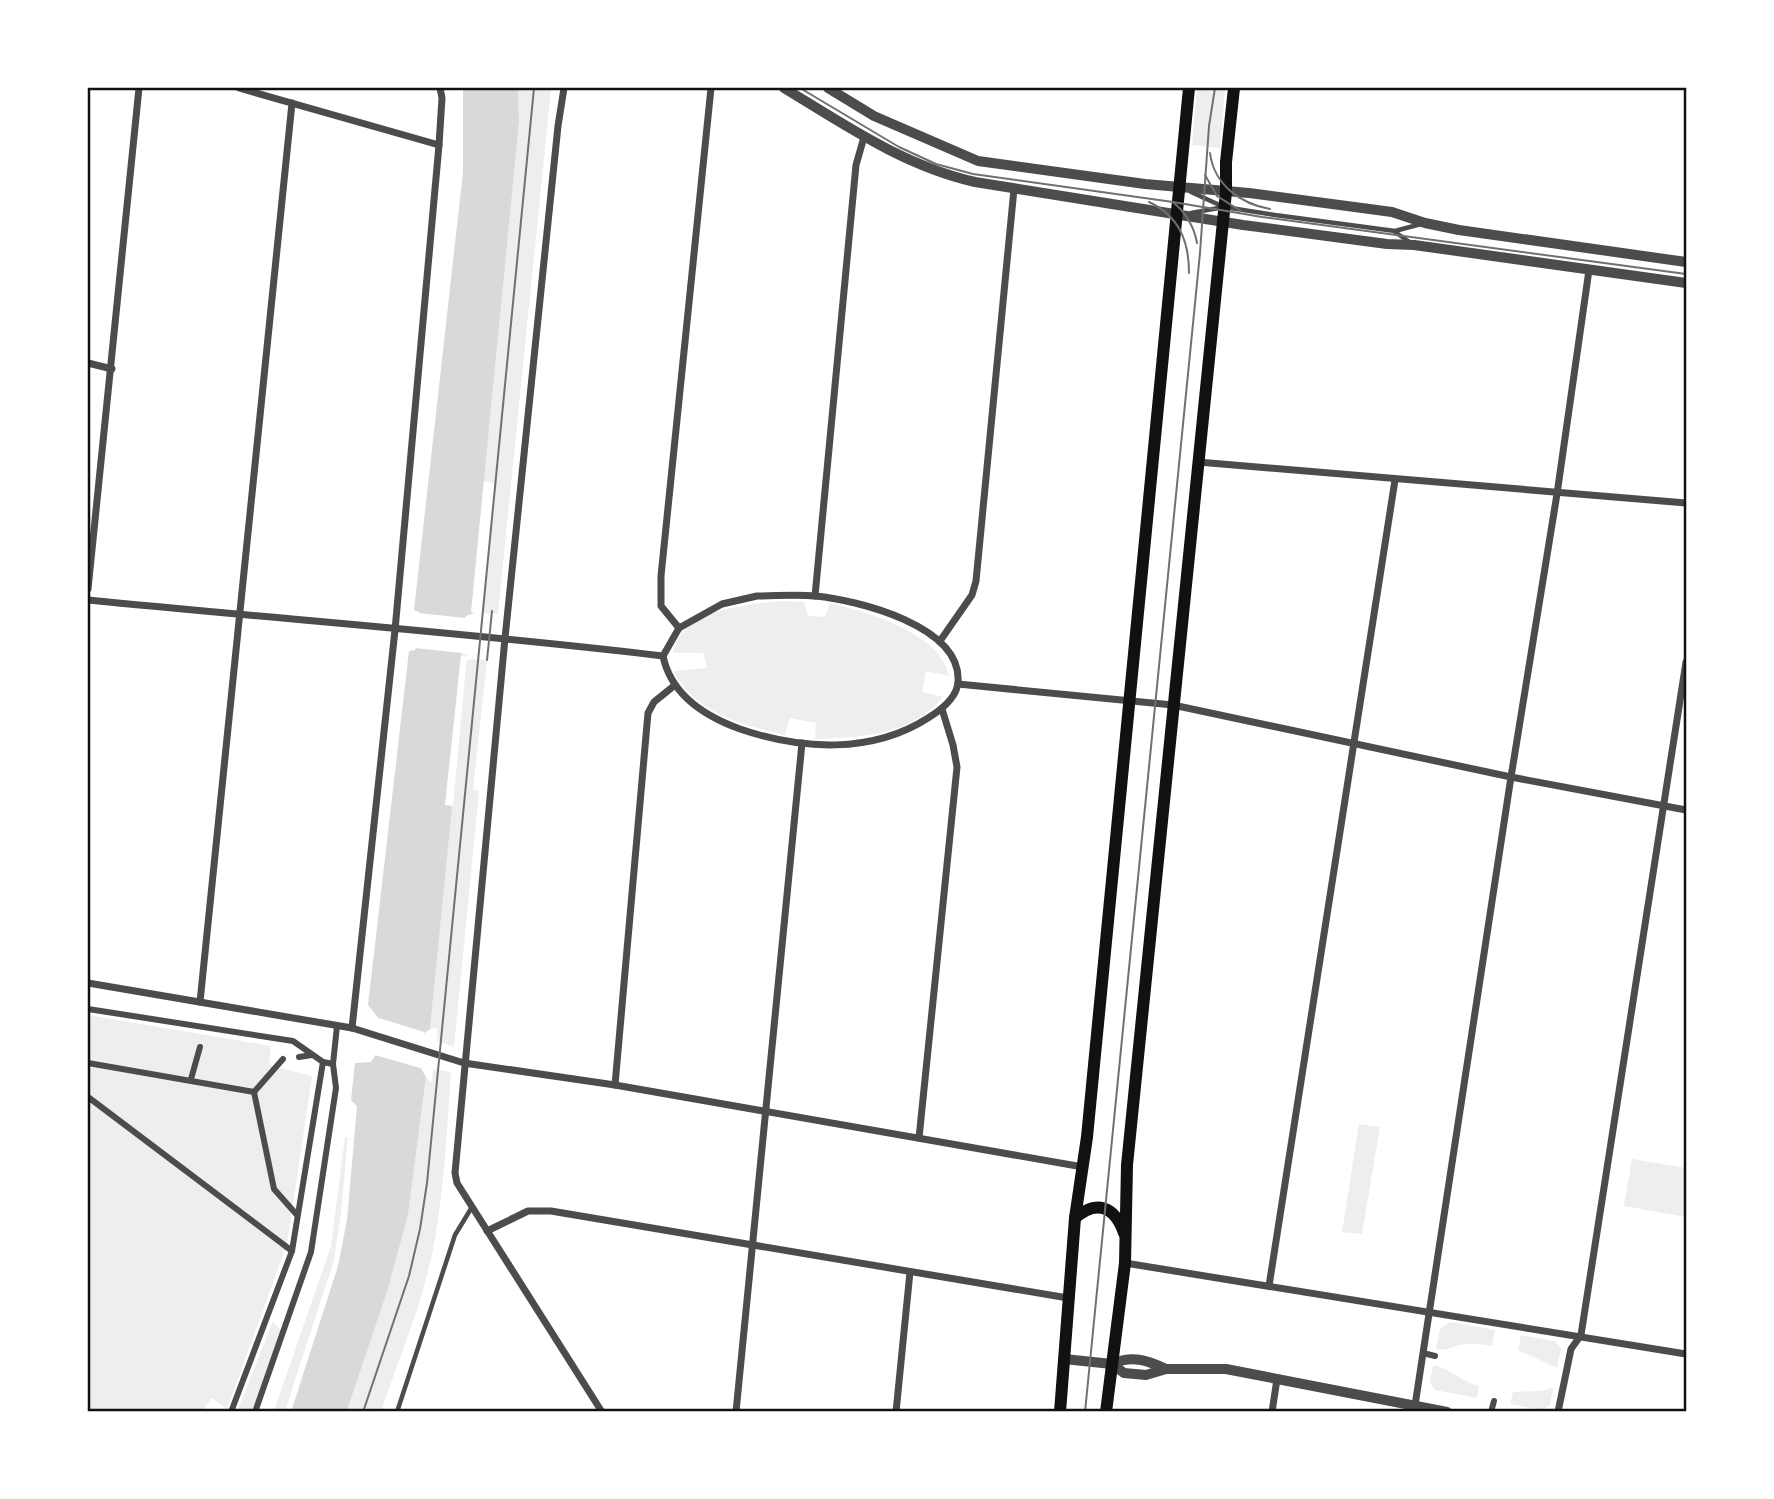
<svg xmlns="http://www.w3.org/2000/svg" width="1774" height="1499" viewBox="0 0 1774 1499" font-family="Manrope,sans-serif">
  <rect width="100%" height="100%" fill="#fff"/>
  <g fill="#eee">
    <polygon points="518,88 551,88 498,614 482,613 495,483 483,481 519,122"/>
    <polygon points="1197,88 1225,88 1220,148 1192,145"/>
    <path d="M782,601L804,602L808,616L825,617L830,603C867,612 941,633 949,676L926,671L922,692L943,697C911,736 862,737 815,739L816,723L790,718L785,735C741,725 696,713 673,671L707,668L703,653H673C679,610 748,604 782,601Z"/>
    <polygon points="471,659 487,660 473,790 479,791 454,1047 437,1041 438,1028 430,1029 466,661"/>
    <polygon points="88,1015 271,1046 269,1063 278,1070 280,1068 312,1076 287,1244 227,1409 212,1398 202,1411 88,1411"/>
    <path d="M433,1069L451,1072C447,1125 445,1179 436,1232C427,1293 401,1353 381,1411L347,1412L388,1289L408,1215L426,1077L432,1083Z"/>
    <polygon points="1359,1124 1380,1127 1362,1234 1342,1232"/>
    <polygon points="345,1137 348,1137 341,1213 334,1260 285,1411 274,1411 331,1246"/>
    <polygon points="1632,1159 1686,1168 1686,1217 1624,1206"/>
    <polygon points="273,1321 281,1331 253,1411 237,1412"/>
    <path d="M1450,1322L1495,1330L1492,1346C1482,1344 1470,1343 1460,1345C1450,1347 1447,1351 1436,1349L1440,1329Z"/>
    <polygon points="1521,1335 1555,1341 1561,1349 1557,1368 1518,1350"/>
    <path d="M1433,1365C1450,1368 1462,1382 1479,1386L1477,1398L1435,1390L1430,1383Z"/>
    <polygon points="1553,1388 1550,1405 1543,1410 1510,1404 1513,1392 1540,1391"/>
  </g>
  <polygon fill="#d9d9d9" points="463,88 518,88 519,122 471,612 474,613 466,616 464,620 461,651 462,654 467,656 430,1029 423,1034 420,1067 426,1077 408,1215 388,1289 347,1411 291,1412 338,1266 347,1220 357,1106 351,1100 355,1063 371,1062 376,1054 379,1019 368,1005 409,651 415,650 417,646 420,616 419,612 414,610 463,172"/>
  <g fill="#fff">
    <polygon points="419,613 465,618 462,653 415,648"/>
    <polygon points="461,655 467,656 453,806 445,805"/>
    <polygon points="379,1018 424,1032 420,1068 375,1055"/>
  </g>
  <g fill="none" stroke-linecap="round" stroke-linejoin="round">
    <g stroke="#4c4c4c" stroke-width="4.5">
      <polyline points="1191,192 1224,207 1275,215 1395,231 1421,224"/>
      <polyline points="1191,213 1224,207"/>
      <polyline points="1395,232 1411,243"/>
      <polyline points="397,1412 455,1235 472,1207"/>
    </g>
    <g stroke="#4c4c4c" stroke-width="6">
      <polyline points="88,1009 293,1041 323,1062 333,1064 337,1026"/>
      <polyline points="299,1057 312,1055"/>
      <polyline points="88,1063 254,1092 274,1189 297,1215"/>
      <polyline points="191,1079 200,1047"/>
      <polyline points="254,1092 283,1059"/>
      <polyline points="88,1097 292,1251"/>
      <polyline points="1423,1353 1435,1356"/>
      <polyline points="231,1412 292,1251 323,1062"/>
      <polyline points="255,1412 311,1252 336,1088 333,1064"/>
      <polyline points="1491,1412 1494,1401"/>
    </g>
    <g stroke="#4c4c4c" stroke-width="7">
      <polyline points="239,88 439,145"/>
      <polyline points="564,88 558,126 505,638 455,1173 457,1183 602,1412"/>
      <polyline points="88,363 112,369"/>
      <polyline points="1198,462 1686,503"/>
      <polyline points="88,589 139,88"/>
      <path d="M757,596C776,596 796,594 815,596C858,600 962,626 958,682C957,698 941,710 928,718C872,754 801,750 740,729C704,716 671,695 663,656L679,628L722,604Z"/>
      <polyline points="815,596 856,165 864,137"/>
      <path d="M88,600C279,619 472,633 663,656"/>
      <polyline points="679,628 661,606 661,576 711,88"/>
      <polyline points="940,641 972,595 976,581 1014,189"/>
      <polyline points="958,684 1173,705 1511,777 1686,810"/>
      <polyline points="88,983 352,1028 464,1063 615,1085 1083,1167"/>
      <polyline points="200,1002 292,103"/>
      <polyline points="352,1028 395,630 439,145 442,98 440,88"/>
      <polyline points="615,1085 648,713 654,702 675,685"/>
      <polyline points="919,1138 957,767 953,745 942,709"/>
      <polyline points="487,1231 528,1211 551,1211 1068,1298"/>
      <polyline points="1125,1263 1686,1354"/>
      <polyline points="1269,1286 1395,480"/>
      <polyline points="736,1412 802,743"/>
      <polyline points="896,1412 910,1272"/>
      <polyline points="1272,1412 1277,1379"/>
      <polyline points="1414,1412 1511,777 1557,494 1589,270"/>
      <polyline points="1558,1412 1571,1349 1581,1335 1686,662"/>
    </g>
    <g stroke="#4c4c4c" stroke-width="10">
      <path d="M784,88C845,125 904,166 975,182L1243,225L1387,244L1414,245L1686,283"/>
      <polyline points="828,88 874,116 978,161 1145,184 1249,193 1392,212 1425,223 1459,230 1686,262"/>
      <polyline points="1064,1359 1112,1364 1124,1373 1146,1375 1166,1369 1226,1369 1447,1412"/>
      <path d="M1112,1364C1132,1355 1147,1360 1166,1369"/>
    </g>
    <g stroke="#111" stroke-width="12">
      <path d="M1075,1218C1097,1199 1115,1207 1124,1233"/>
      <polyline points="1060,1412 1075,1218 1087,1137 1189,88"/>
      <polyline points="1106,1412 1125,1263 1127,1165 1226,192 1226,162 1234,88"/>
    </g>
    <g stroke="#707070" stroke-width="2">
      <polyline points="800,88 899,147 936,164 973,174 1173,202 1262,217 1686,274"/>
      <path d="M1210,153C1214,185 1241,204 1270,209"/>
      <polyline points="1205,175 1217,196 1241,211"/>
      <path d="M1149,202C1179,216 1189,241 1189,273"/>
      <path d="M1173,202C1186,213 1194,226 1197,243"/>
      <polyline points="487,660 492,611"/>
      <polyline points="363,1412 409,1276 420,1229 427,1183 534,88"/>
      <polyline points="1085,1412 1200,253 1209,126 1215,88"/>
    </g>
  </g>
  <rect width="1774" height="1499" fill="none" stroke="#ffffff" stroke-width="178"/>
  <rect x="89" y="89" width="1596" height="1321" fill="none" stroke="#111" stroke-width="2.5"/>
</svg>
